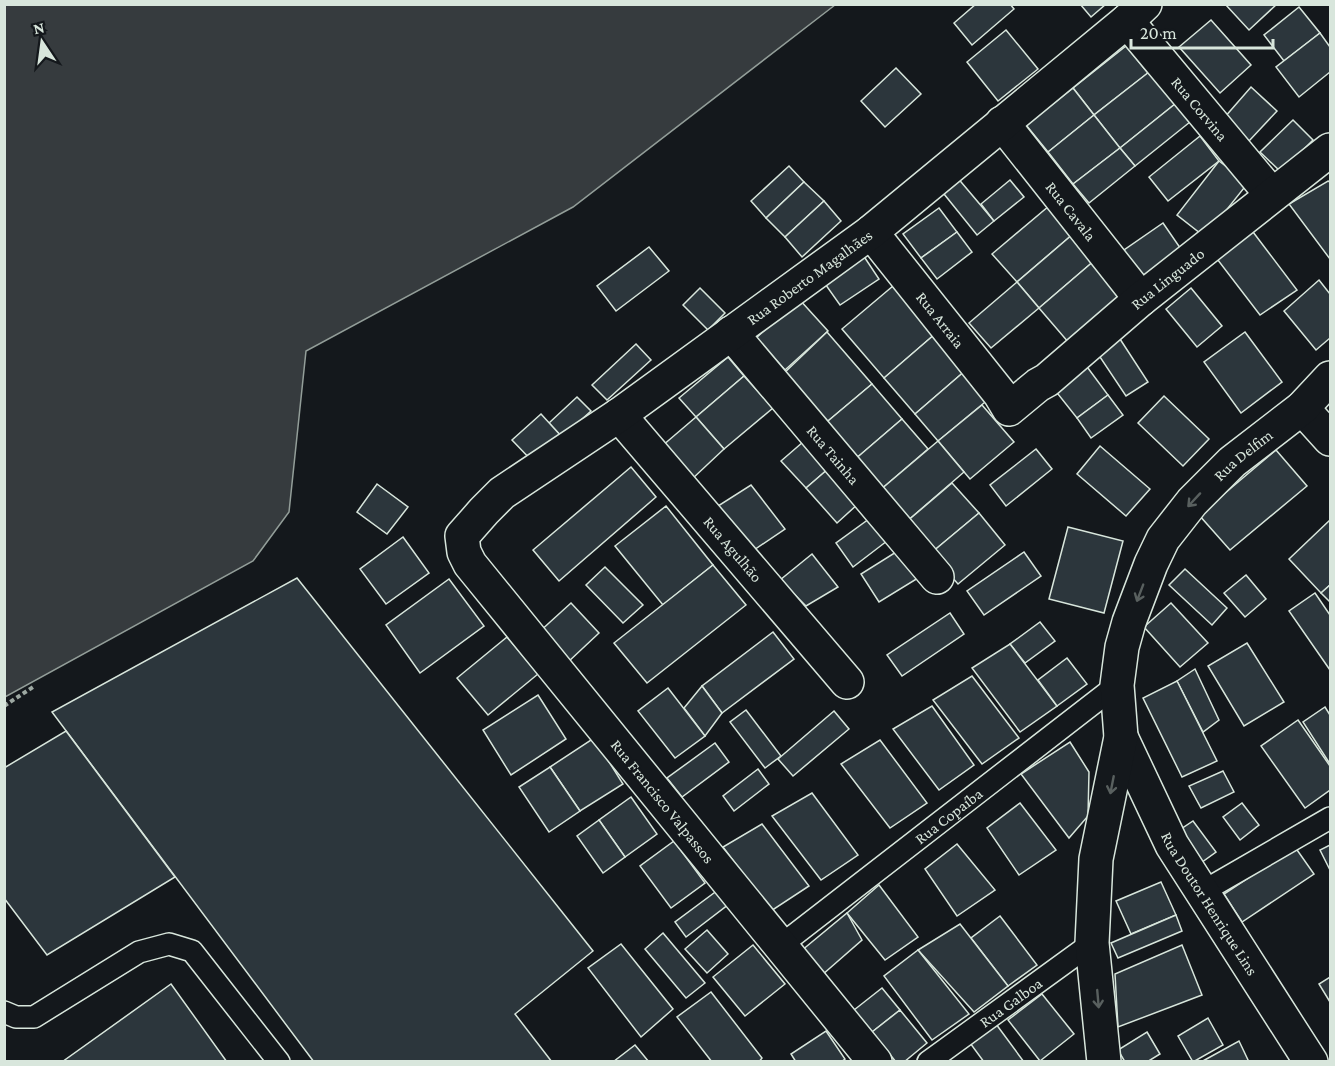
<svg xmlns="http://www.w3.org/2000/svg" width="1335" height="1066" viewBox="0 0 1335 1066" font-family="'Crimson Pro',serif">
  <rect width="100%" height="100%" fill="#14181c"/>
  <polygon fill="#363b3e" stroke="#939e99" stroke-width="1.5" points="5,4 835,4 835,5 573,207 306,351 289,512 253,561 5,697"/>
  <g fill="#2c363c" stroke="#d8e6dc" stroke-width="1.5">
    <polygon points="976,4 1010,4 1014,9 972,45 954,23"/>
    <polygon points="1080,4 1106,4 1091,17"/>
    <polygon points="1225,4 1277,4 1249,30"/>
    <polygon points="1299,7 1320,33 1284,61 1264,35"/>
    <polygon points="1211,20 1251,65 1220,93 1179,47"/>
    <polygon points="1006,30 1038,69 998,101 967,62"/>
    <polygon points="1320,33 1330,47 1330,72 1299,97 1276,67"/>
    <polygon points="1126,46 1148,73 1094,115 1073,88"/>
    <polygon points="896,68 921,94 885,127 861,101"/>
    <polygon points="1149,72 1175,104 1120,148 1094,115"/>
    <polygon points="1251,87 1277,111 1249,141 1224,118"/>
    <polygon points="1073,88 1094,115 1048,152 1026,125"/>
    <polygon points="1175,104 1190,122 1135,166 1120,148"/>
    <polygon points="1094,115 1120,148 1073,184 1048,152"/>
    <polygon points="1293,120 1313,140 1281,172 1260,152"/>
    <polygon points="1200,136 1219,161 1168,201 1149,177"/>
    <polygon points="1120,148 1135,166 1089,203 1073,184"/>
    <polygon points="1219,161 1248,183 1205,237 1177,215"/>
    <polygon points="789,166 804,182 766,218 751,201"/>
    <polygon points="956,176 994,221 977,235 940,189"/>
    <polygon points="1010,180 1024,197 994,221 981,204"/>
    <polygon points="1328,181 1330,182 1330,259 1289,204"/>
    <polygon points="804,182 824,201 785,237 766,218"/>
    <polygon points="824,201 841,221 802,257 785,237"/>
    <polygon points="1049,206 1073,234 1017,282 992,254"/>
    <polygon points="939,208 957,232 921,258 903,234"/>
    <polygon points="1163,223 1183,252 1142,278 1124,250"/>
    <polygon points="1250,228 1297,290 1260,315 1211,251"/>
    <polygon points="957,232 972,252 937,279 921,258"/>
    <polygon points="1073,234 1095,260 1039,308 1017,282"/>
    <polygon points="649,247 669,271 616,311 597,286"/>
    <polygon points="863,255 879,279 840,305 823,281"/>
    <polygon points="1095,260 1125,295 1069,343 1039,308"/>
    <polygon points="1319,280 1330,294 1330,338 1316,350 1284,311"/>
    <polygon points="1017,282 1039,308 991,348 969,323"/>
    <polygon points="893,286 935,334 884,378 842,329"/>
    <polygon points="700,288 725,313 708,330 683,305"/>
    <polygon points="1191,288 1222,326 1197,347 1166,309"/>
    <polygon points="799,299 828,331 785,370 756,338"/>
    <polygon points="827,332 872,384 822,426 781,376"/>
    <polygon points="1245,332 1282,382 1241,413 1204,362"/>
    <polygon points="935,334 966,370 915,414 884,378"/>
    <polygon points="1120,339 1148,382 1126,396 1098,354"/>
    <polygon points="636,344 651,360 607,400 592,385"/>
    <polygon points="728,357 744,376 696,417 679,398"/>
    <polygon points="1082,360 1108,395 1077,418 1050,384"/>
    <polygon points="966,370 990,398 938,441 915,414"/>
    <polygon points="744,376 773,408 724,449 696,417"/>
    <polygon points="872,384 902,419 853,461 822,426"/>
    <polygon points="1108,395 1123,415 1091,438 1077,418"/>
    <polygon points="1164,396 1209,439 1183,466 1138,423"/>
    <polygon points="577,397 591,411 562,437 549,423"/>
    <polygon points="982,405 1014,442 970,479 938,441"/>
    <polygon points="541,414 562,437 534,463 512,440"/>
    <polygon points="696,417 724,449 691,480 662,446"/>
    <polygon points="902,419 928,449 879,491 853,461"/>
    <polygon points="938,441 964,472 905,523 879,491"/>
    <polygon points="803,442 828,469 806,488 781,461"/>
    <polygon points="1100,446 1150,489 1126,516 1077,474"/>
    <polygon points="1036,449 1052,469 1006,506 990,485"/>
    <polygon points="1276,450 1307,486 1230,550 1199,515"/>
    <polygon points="631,467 656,497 559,581 533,550"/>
    <polygon points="828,469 859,503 837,523 806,488"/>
    <polygon points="952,483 979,513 931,553 905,523"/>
    <polygon points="377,484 408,507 387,534 357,512"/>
    <polygon points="751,485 785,529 748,554 718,506"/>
    <polygon points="666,506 713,565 663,605 615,546"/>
    <polygon points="979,513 1005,545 958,584 931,553"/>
    <polygon points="869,519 887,541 853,567 836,543"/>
    <polygon points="1330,520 1330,585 1321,593 1289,559"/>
    <polygon points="1068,527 1123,541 1104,613 1049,599"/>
    <polygon points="403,537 429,573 386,604 360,569"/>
    <polygon points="904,547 923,575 879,602 861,574"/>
    <polygon points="1024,552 1041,576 984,615 967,591"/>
    <polygon points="812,554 838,587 806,606 780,580"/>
    <polygon points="713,565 746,605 647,683 614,643"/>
    <polygon points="605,567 643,605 623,623 586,585"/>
    <polygon points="1185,569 1227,608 1212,625 1169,585"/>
    <polygon points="1246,575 1266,599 1245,617 1224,593"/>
    <polygon points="297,578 593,951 515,1014 552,1062 314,1062 52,712"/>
    <polygon points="449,579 484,626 420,673 386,625"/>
    <polygon points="1330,585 1330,602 1321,593"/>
    <polygon points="1315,593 1330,615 1330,670 1289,611"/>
    <polygon points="571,603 599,633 567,663 538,633"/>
    <polygon points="1171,603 1208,643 1180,667 1144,627"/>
    <polygon points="950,613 964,634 902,676 887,655"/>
    <polygon points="1040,622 1055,641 1025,663 1010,644"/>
    <polygon points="773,632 794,659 722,713 702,686"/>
    <polygon points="507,637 538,674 488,715 457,678"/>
    <polygon points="1247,643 1284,702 1244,726 1208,666"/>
    <polygon points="1010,644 1057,706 1020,732 972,668"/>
    <polygon points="1067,658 1087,684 1057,706 1038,680"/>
    <polygon points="1195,669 1219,720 1203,732 1177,681"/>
    <polygon points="972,676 1019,738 982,764 933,700"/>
    <polygon points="1177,681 1217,761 1182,777 1143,698"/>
    <polygon points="702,686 722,713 705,736 684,708"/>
    <polygon points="668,688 705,736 675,758 638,711"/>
    <polygon points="538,695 566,739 511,775 483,730"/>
    <polygon points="932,706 974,765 939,790 893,729"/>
    <polygon points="1325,707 1330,715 1330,764 1303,722"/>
    <polygon points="746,710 781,756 765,768 730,722"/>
    <polygon points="834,711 849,729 793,776 778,759"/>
    <polygon points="1298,720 1330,766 1330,790 1305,808 1261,746"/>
    <polygon points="66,731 175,877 47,955 4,898 4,768"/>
    <polygon points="594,738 623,784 580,811 550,767"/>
    <polygon points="880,740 927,803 890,828 841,764"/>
    <polygon points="1070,742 1089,772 1088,816 1069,838 1021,774"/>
    <polygon points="715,743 729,762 682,797 667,778"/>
    <polygon points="550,767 580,811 549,832 519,787"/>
    <polygon points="758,769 769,784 734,811 723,796"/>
    <polygon points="1223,771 1234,792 1201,808 1189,786"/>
    <polygon points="812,793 858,855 821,880 772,816"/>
    <polygon points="631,797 657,834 625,857 599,820"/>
    <polygon points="1020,803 1056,850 1019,875 987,828"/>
    <polygon points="1242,803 1259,825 1240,840 1223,817"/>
    <polygon points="599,820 625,857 603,873 577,836"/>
    <polygon points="1193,821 1216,852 1198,865 1175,833"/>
    <polygon points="762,824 809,886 771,911 723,847"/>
    <polygon points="674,841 705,883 671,908 640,866"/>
    <polygon points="957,844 995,890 957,916 925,869"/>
    <polygon points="1330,845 1330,870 1320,850"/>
    <polygon points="1295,847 1314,874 1242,922 1224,894"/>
    <polygon points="1161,882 1176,915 1131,934 1116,901"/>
    <polygon points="879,885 918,937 885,960 847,913"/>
    <polygon points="718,890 729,904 686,937 675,922"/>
    <polygon points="847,913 862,940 822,975 801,951"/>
    <polygon points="1176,915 1182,931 1118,958 1111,943"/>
    <polygon points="1000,916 1037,965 1008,986 971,938"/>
    <polygon points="960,924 1008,986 974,1012 918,950"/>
    <polygon points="707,930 728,954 707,973 685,949"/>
    <polygon points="663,933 705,983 686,998 645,949"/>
    <polygon points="621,944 673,1009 641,1037 588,968"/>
    <polygon points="753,945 785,984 745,1016 713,977"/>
    <polygon points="1182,945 1202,995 1118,1027 1115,974"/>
    <polygon points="918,950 969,1014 932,1040 884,976"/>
    <polygon points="1330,977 1330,1002 1319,984"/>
    <polygon points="171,984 227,1062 62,1062"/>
    <polygon points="882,988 900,1010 872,1032 854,1010"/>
    <polygon points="711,992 762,1058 759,1062 712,1062 677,1017"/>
    <polygon points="1042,994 1074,1034 1040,1061 1008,1020"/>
    <polygon points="900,1010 927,1043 904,1062 896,1062 872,1032"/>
    <polygon points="1208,1018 1223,1045 1193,1062 1178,1036"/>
    <polygon points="996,1024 1024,1062 984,1062 970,1043"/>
    <polygon points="826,1031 845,1059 841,1062 796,1062 791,1054"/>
    <polygon points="1147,1032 1160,1054 1147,1062 1125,1062 1118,1050"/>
    <polygon points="1239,1041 1249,1062 1201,1062"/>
    <polygon points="635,1045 649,1062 613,1062"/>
  </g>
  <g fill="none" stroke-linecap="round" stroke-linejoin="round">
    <defs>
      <g id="service">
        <polyline points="1202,892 1330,818"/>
        <path id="s1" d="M780,946L1117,685"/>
        <polyline points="4,1012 16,1017 34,1017 139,952 169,944 192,951 279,1062"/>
        <path id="s2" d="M928,1062L1092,943"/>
      </g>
      <g id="minor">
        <path id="s3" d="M1127,21L1272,195"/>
        <path id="s4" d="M1002,123L1141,299"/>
        <path id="s5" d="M871,232L1000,394L1009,409L1038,385L1047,380L1141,299L1330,150"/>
        <path id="s6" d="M731,333L937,577"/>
        <polyline points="1302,408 1330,439"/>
        <path id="s7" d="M619,415L847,682"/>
        <path id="s8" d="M1121,737L1172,845L1311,1062"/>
        <path id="s9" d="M875,1062L470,564L464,552L462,536L484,511L502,493L619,415L871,232L1127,21L1145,4"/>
        <path id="s10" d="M1104,1062L1092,943L1096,859L1121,737L1117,685L1122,647L1129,622L1151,564L1163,539L1192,502L1232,462L1302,408L1330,378"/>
      </g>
    </defs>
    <use href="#service" stroke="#d8e6dc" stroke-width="24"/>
    <use href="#minor" stroke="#d8e6dc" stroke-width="36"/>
    <polyline stroke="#9da8a2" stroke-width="4" stroke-dasharray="4.5 3" stroke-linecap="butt" points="4,706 33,687"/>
    <use href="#service" stroke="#14181c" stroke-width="21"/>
    <use href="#minor" stroke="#14181c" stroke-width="33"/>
  </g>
  <defs><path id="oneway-shaft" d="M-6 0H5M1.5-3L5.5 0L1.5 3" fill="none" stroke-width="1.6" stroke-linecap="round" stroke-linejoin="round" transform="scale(1.5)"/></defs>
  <g stroke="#59605f">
    <use href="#oneway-shaft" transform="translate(1194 500) rotate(133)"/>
    <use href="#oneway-shaft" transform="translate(1140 593) rotate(111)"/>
    <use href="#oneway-shaft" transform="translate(1112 785) rotate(101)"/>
    <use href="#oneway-shaft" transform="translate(1098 999) rotate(85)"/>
  </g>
  <g text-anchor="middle" stroke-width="4.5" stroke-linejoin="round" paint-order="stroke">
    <g font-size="16" fill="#d8e6dc" stroke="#14181c">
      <text dy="6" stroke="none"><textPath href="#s3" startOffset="114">Rua Corvina</textPath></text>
      <text dy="6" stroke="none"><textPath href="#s4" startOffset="112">Rua Cavala</textPath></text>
      <text dy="6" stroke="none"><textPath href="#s9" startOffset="1106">Rua Roberto Magalhães</textPath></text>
      <text dy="6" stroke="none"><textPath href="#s5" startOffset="430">Rua Linguado</textPath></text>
      <text dy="6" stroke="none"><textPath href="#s5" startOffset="112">Rua Arraia</textPath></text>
      <text dy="6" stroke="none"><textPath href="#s6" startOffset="159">Rua Tainha</textPath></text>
      <text dy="6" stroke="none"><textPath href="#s10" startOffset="651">Rua Delfim</textPath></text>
      <text dy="6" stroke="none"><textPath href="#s7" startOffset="176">Rua Agulhão</textPath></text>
      <text transform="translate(663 801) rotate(51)" y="6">Rua Francisco Valpassos</text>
      <text dy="6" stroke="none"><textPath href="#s1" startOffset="213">Rua Copaíba</textPath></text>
      <text dy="6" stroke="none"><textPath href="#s8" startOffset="189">Rua Doutor Henrique Lins</textPath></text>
      <text dy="6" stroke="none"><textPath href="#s2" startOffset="102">Rua Galboa</textPath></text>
    </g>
  </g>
  <rect width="1335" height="1066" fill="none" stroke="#d8e6dc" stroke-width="12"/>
  <g transform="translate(42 42) rotate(347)" stroke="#14181c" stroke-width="4.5" paint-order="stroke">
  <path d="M0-4.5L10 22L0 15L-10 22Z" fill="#d8e6dc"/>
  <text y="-9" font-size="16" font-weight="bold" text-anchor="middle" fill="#d8e6dc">N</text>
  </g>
  <path d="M1131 39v9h142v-9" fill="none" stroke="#d8e6dc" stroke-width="3"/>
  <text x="1140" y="39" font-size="18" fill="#d8e6dc" stroke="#14181c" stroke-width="4.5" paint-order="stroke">20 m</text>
</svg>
